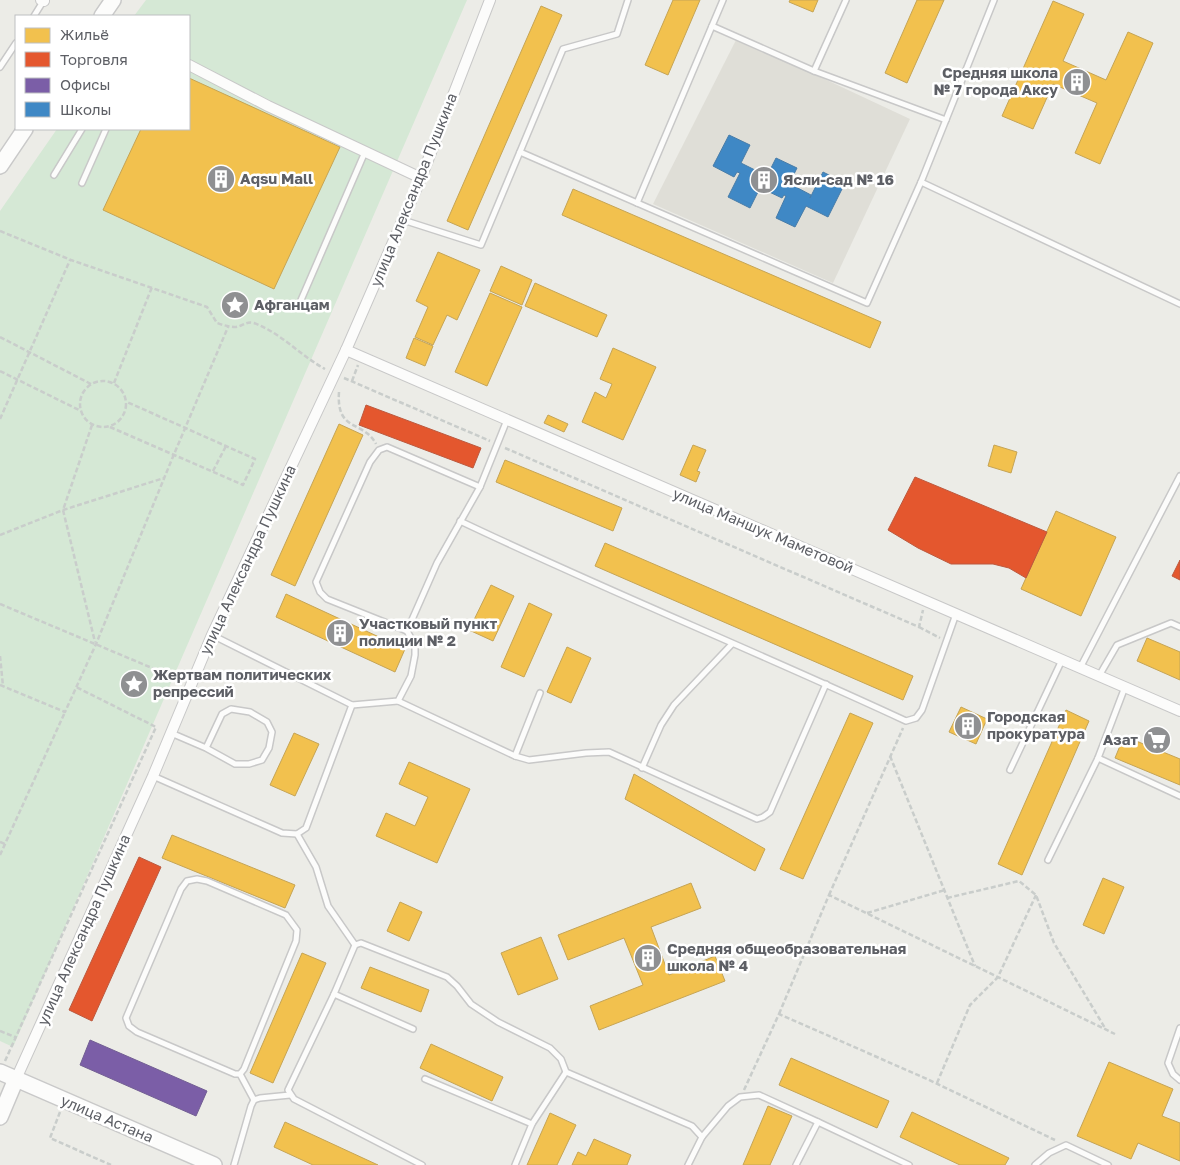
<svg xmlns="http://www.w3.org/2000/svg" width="1180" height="1165" viewBox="0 0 1180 1165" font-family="'Golos Text',sans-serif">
  <rect width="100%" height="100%" fill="#ecece7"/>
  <polygon fill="#dfded7" points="737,38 910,119 833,283 653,204"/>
  <polygon fill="#d5e8d5" points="146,0 467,0 13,1047 0,1041 0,211 57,129 189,129 189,16 134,16"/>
  <g fill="#f2c14e" stroke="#c5a455">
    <polygon points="673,0 700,0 668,75 645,65"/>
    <polygon points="790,0 818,0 813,12 789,2"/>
    <polygon points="917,0 944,0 907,83 885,73"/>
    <polygon points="1053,1 1084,14 1063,61 1106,80 1128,32 1153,43 1100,164 1075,153 1097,103 1053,84 1033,129 1002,116"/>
    <polygon points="541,6 562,15 468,230 447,221"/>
    <polygon points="189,78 340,147 274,289 103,210 141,129 189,129"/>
    <polygon points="573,189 881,322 870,348 562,215"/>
    <polygon points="438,252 480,270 457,320 447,315 433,345 415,337 428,307 416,301"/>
    <polygon points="501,266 532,280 522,305 490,291"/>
    <polygon points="535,283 607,315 597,337 525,306"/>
    <polygon points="490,293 522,307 487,386 455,372"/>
    <polygon points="414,338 433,346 425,366 406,358"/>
    <polygon points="613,348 656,367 623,440 582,422 595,392 606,398 612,384 600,379"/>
    <polygon points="548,415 568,424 564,432 544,423"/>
    <polygon points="339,424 363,435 295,586 271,575"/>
    <polygon points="693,445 706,450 697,471 700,472 696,482 680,475"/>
    <polygon points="994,445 1017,452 1011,473 988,466"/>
    <polygon points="505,460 622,508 613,531 496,482"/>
    <polygon points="1056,511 1116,537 1081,616 1021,589"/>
    <polygon points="605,543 913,676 903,700 595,566"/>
    <polygon points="491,585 514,596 493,641 469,630"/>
    <polygon points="286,594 405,649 395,672 276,617"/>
    <polygon points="529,603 552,614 524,677 501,667"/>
    <polygon points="1147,638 1180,652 1180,680 1137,661"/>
    <polygon points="567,647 591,658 571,703 547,692"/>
    <polygon points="961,707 987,719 976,744 949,732"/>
    <polygon points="1066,710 1089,721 1022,875 998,864"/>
    <polygon points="850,713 873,723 803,879 780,869"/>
    <polygon points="294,733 319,744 295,796 270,785"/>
    <polygon points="1124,736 1180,759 1180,785 1115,758"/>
    <polygon points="409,762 470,789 437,863 376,836 386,813 415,826 428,797 399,784"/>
    <polygon points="634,774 765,849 755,871 625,799"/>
    <polygon points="172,835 295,885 285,908 162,858"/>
    <polygon points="1103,878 1124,887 1104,934 1083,925"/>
    <polygon points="691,883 701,908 651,927 669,975 715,956 725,981 599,1030 590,1006 643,985 624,938 568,960 558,935"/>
    <polygon points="400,902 422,912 409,941 387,931"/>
    <polygon points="541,937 558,979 518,995 501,953"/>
    <polygon points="302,953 326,963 273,1083 250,1073"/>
    <polygon points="370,967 429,990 421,1012 361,988"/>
    <polygon points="431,1044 503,1077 492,1101 420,1068"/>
    <polygon points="791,1058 889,1101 877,1128 779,1085"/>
    <polygon points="1109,1062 1173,1089 1162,1116 1180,1123 1180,1161 1138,1143 1131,1159 1077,1136"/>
    <polygon points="768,1106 792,1116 770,1165 743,1165"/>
    <polygon points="912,1112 1009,1158 1005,1165 960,1165 900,1137"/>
    <polygon points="550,1113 576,1125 557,1165 527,1165"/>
    <polygon points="285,1122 378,1165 313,1165 274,1147"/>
    <polygon points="594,1139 631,1155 627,1165 572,1165 578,1152 586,1156"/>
  </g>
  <g fill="#e4572e" stroke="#bc593e">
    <polygon points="366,405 481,448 473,468 359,425"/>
    <polygon points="915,477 1047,532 1026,578 1009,568 993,564 951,564 918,548 888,530"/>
    <polygon points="1180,560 1180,580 1172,576"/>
    <polygon points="139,857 161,867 92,1021 69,1010"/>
  </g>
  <polygon fill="#7b5ea7" stroke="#725e93" points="90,1040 207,1091 196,1116 80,1065"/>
  <polygon fill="#3f88c5" stroke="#487ca8" points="729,135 750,145 741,163 767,176 776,158 797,168 788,186 791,188 792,185 811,195 810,198 823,172 845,183 828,217 806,206 795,227 776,218 786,196 784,195 782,198 761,188 762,184 750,208 728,197 740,173 737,172 734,177 713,166"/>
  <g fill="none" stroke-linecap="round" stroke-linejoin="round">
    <defs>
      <g id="lane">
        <polyline points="994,0 921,182 1180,304"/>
        <polyline points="34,16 44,0"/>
        <polyline points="712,26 814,71 946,120"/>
        <polyline points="0,67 16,43"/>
        <polyline points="814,71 846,0"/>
        <polyline points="520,152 867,303 921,182"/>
        <polyline points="54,175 82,129"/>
        <polyline points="82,183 106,129"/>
        <polyline points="637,203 723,0"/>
        <polyline points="403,220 481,245 563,49 617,34 628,0"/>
        <polyline points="298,307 365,152"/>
        <path d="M460,521C607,591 758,652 906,721L916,718L922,710L956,614"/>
        <polyline points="407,631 437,563 480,487"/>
        <polyline points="1080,668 1180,476"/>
        <polyline points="1099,676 1117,645 1171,623 1180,627"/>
        <polyline points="1125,687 1098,758 1180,796"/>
        <polyline points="398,701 515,756 529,760 586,753 609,752 757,819 763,817 770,812 826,684"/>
        <polyline points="352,705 398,701 411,676 415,655 415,645 407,631 327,599 320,592 316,582 370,462 379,450 387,447 480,487 507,420"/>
        <polyline points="171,733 206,748 235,764 249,764 262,760 269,748 272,732 267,722 250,712 231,709 222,714 206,748"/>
        <polyline points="515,756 540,693"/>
        <polyline points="642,768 661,725 674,705 732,644"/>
        <polyline points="1010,770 1062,660"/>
        <polyline points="153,776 282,833 297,834 306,828 352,705 212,635"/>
        <polyline points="297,834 316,867 328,906 355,945"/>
        <polyline points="1048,860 1098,758"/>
        <polygon points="197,879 207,881 286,915 297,930 296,941 244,1069 240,1074 235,1074 137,1032 129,1026 126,1018 181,889 187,881"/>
        <polyline points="334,994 413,1029"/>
        <polyline points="1180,1028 1168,1063 1173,1074 1180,1080"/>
        <polyline points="240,1074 254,1100"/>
        <polyline points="425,1079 532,1124"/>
        <polyline points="234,1165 251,1106 254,1100 260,1098 290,1095"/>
        <polyline points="422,1165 294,1099 288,1090 334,994 355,945 361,943 447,977 457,986 471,1004 498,1022 550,1048 561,1059 566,1072 692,1126 702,1137"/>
        <polyline points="515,1165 532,1124 566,1072"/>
        <polyline points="688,1165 702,1137 728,1106 740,1097 759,1095 818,1122 909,1165"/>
        <polyline points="796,1165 818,1122"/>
        <polyline points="1035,1165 1049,1153 1066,1145 1108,1165"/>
      </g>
      <g id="street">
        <polyline points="41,0 44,1"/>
        <polyline points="189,65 268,106 421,178"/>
        <polyline points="346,350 1180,711"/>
        <polyline points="16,1079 153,776 212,635 346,350 421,178 490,0"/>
      </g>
      <g id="secondary">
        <polyline points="102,16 113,0"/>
        <polyline points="0,166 25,129"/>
        <polyline points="0,1072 214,1165"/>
        <polyline points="0,1117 16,1079"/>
      </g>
    </defs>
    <use href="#lane" stroke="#c8c8c8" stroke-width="8"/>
    <use href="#street" stroke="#c8c8c8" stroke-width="12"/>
    <use href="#secondary" stroke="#c9c9c9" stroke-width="18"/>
    <g stroke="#c9cdcb" stroke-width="2.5" stroke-dasharray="5 2.5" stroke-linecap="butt">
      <path d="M0,231L71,260L207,307L217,323C223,325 229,327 236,327C243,326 246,321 254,323C281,333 301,356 325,369"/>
      <polyline points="0,337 91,384"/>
      <polyline points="0,371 81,411"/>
      <polyline points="344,378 490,441"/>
      <circle cx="103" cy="404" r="23"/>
      <polyline points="352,381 358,365"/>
      <polyline points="114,383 152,287"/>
      <path d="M339,392C336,433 364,420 376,444"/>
      <polyline points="0,419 70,260"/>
      <polyline points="92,425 63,510 95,642"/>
      <polyline points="110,427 243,485 255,459 127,402"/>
      <polyline points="505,448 919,627 923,610"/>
      <polyline points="213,471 226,446"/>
      <polyline points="0,535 63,510 164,478"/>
      <polyline points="0,604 183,681"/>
      <polyline points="919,627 940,638"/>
      <polyline points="0,656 3,686"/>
      <polyline points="0,685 65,712 96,644 172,459 228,327"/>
      <polyline points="890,756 975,966"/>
      <polyline points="0,842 5,844"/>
      <polyline points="0,855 65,712"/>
      <polyline points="829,895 903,728"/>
      <polyline points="947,898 1019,881 1036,895 1054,943 1105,1028"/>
      <polyline points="867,913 945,890"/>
      <polyline points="779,1014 829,895 1115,1034"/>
      <polyline points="0,1031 15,1037"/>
      <polyline points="5,1061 156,727 76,687"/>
      <polyline points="937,1083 970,1005 998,977 1036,895"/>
      <polyline points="744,1090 779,1014 927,1079 1055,1140"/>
      <polyline points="60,1112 50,1138 111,1165"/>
    </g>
    <use href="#lane" stroke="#fcfcfb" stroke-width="5"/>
    <use href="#street" stroke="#fcfcfb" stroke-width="10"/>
    <use href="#secondary" stroke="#fcfcfb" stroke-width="15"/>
  </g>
  <defs>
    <symbol id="building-disc" viewBox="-11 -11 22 22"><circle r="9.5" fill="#8f9092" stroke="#fff"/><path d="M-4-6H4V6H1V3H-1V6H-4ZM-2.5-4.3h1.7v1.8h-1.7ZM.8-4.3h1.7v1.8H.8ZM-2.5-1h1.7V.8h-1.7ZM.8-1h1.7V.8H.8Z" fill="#fff"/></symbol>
    <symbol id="sight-disc" viewBox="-11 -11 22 22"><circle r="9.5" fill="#8f9092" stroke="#fff"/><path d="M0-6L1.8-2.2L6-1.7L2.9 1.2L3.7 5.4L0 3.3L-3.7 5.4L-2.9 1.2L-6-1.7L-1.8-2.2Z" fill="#fff"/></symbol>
    <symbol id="supermarket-disc" viewBox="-11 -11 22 22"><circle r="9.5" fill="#8f9092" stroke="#fff"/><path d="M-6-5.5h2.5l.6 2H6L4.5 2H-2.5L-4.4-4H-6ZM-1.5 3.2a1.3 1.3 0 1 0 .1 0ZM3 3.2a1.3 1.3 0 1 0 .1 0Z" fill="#fff"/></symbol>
  </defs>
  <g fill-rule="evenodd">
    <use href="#building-disc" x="1061" y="66" width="32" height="32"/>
    <use href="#building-disc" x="205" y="163" width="32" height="32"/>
    <use href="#building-disc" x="748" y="164" width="32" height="32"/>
    <use href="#sight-disc" x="219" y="289" width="32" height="32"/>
    <use href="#building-disc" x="324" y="617" width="32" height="32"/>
    <use href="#sight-disc" x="118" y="668" width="32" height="32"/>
    <use href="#building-disc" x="952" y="710" width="32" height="32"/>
    <use href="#supermarket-disc" x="1141" y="724" width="32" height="32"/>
    <use href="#building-disc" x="632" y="942" width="32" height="32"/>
  </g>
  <g text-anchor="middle" stroke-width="5" stroke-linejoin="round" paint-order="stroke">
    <g font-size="15" font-weight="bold" fill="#5d5f65" stroke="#fff" text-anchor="start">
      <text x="1058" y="78" text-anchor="end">Средняя школа<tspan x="1058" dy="17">№ 7 города Аксу</tspan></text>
      <text x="240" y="184">Аqsu Mall</text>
      <text x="783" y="185">Ясли-сад № 16</text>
      <text x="254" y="310">Афганцам</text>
      <text x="359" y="629">Участковый пункт<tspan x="359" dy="17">полиции № 2</tspan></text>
      <text x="153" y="680">Жертвам политических<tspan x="153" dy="17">репрессий</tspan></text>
      <text x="987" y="722">Городская<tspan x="987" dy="17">прокуратура</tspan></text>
      <text x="1138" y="745" text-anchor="end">Азат</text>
      <text x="667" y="954">Средняя общеобразовательная<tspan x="667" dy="17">школа № 4</tspan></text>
    </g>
    <g font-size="15" fill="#5d5f65" stroke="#fff">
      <text transform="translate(414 190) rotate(-68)" y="5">улица Александра Пушкина</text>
      <text transform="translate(763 531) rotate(23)" y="5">улица Маншук Маметовой</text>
      <text transform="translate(248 560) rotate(-65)" y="5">улица Александра Пушкина</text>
      <text transform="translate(84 930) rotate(-66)" y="5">улица Александра Пушкина</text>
      <text transform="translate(107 1119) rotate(23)" y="5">улица Астана</text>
    </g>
  </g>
  <rect x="15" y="15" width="175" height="115" fill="#ffffff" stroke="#bebfc1"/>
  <rect x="25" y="28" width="25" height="15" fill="#f2c14e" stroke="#bebfc1"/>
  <text x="60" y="40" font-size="15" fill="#5d5f65">Жильё</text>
  <rect x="25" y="52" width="25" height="15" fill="#e4572e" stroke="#bebfc1"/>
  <text x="60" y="65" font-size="15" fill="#5d5f65">Торговля</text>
  <rect x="25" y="78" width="25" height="15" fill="#7b5ea7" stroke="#bebfc1"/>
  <text x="60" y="90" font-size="15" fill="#5d5f65">Офисы</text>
  <rect x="25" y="102" width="25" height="15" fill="#3f88c5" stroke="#bebfc1"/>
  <text x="60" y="115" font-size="15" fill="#5d5f65">Школы</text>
</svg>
